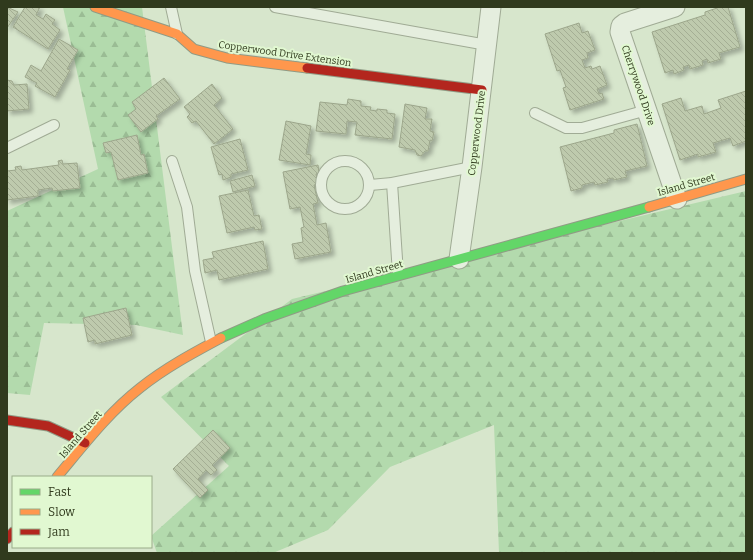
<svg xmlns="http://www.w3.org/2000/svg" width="753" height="560" viewBox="0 0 753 560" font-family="Bitter,serif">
  <defs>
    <pattern id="forest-firs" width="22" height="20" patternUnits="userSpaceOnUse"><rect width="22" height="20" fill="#b3daad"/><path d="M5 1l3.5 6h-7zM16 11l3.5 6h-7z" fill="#9abc94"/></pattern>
    <pattern id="building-back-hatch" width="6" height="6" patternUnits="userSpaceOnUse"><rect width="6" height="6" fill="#becaad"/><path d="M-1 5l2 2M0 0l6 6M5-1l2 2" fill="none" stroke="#a4ae94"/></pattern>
    <filter id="shadow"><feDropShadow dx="3.5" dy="3.5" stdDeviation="2" flood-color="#0004"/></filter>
  </defs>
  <rect width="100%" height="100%" fill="#d7e6cc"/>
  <g fill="url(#forest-firs)">
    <polygon points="63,7 142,7 183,335 136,325 44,323 30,395 7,393 7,211 98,169"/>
    <polygon points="746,191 746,553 499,553 494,425 390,467 328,530 273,553 157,553 151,536 229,466 161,397 292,299"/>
  </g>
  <g fill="url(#building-back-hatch)" stroke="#9ca68b" filter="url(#shadow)">
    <polygon points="7,7 18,12 7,28"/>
    <polygon points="25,7 40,7 36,15 43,19 46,14 55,20 52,24 60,30 48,49 13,27"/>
    <polygon points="720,7 728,7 740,47 719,53 721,59 708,63 707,59 702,61 703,65 690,69 689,65 683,67 684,70 674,74 673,70 665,73 652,32 705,15 705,12"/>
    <polygon points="579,23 582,33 588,31 595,50 587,53 588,58 582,60 585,68 591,66 592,69 600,66 607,85 597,89 599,94 602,93 604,99 570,110 563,88 566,87 560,70 557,71 545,34"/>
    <polygon points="59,39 78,50 67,69 70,70 55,97 35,86 37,83 25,77 31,65 41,71"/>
    <polygon points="164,78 180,99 156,116 158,119 141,132 128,115 136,109 132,102"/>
    <polygon points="7,80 12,81 14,85 27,84 29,109 7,111"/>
    <polygon points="212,84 222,98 214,105 233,129 214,144 196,121 192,123 187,117 190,114 184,107"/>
    <polygon points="746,91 746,141 733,146 730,138 713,143 716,152 698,157 698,154 680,160 662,104 681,98 685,111 702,106 704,114 721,108 718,100"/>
    <polygon points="348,99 361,101 361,106 371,107 370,110 377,111 377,109 387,110 387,113 395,114 392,139 355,135 357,122 347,121 346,134 316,131 320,102 347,105"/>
    <polygon points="405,104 427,108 425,119 432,119 430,131 434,132 432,141 430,140 428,151 425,151 421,156 417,155 415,150 399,147"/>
    <polygon points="286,121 311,126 306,154 311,155 310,165 279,160"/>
    <polygon points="637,124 647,166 625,171 627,177 614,180 613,178 607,179 608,182 595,185 594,182 582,185 582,188 571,191 560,147 614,133 614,130"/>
    <polygon points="137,135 141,155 144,154 148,173 118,180 111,152 106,153 103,143"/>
    <polygon points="240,139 248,170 231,174 231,177 223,180 222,174 219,175 211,147"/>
    <polygon points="62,160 63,164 77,163 80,188 53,191 52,188 38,190 38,196 7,200 7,171 16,170 15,167 21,166 22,170 59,165 58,161"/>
    <polygon points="318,165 319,173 316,174 318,184 314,185 318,203 313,204 317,225 326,223 331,252 295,259 292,244 303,242 301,228 304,227 300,207 290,209 283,172"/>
    <polygon points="252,175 255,186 233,192 230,181"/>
    <polygon points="248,190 254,216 259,215 262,229 255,230 254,227 227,233 219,196"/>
    <polygon points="263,241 268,269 219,280 217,270 205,273 203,260 214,258 212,252"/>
    <polygon points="126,308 132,335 95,344 95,340 88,342 83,318"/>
    <polygon points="213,430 230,448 212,465 217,470 211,475 206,470 198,479 208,490 200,498 173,469"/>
  </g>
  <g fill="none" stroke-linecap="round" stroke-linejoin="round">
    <defs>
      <g id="lane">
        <polyline points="171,7 177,34"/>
        <polyline points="275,7 487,45"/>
        <polyline points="535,113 566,128 582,128 647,110"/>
        <polyline points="7,148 54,125"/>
        <circle cx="345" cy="185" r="24"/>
        <polyline points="172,161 187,207 195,271 211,342"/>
        <polyline points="392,183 398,274"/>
        <polyline points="370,185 392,183 472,167"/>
      </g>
      <g id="street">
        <polyline points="675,7 625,23 621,26 620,32 677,199"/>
        <polyline points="459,259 472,167 491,7"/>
      </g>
      <polyline id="fast" points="221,338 264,319 343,291 649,207"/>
      <g id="slow">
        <polyline points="95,7 177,34 194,49 227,58 307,68"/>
        <polyline points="649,207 746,179"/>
        <path d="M57,477C83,446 108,413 140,388C165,368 193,353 221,338"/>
      </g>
      <g id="jam">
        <polyline points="307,68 482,90"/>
        <polyline points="7,420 48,426 85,443"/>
        <polyline points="7,539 13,532"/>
      </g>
    </defs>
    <use href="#lane" stroke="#a0ab95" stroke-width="12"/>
    <use href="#street" stroke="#a0ab95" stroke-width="21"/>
    <use href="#fast" stroke="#909b85" stroke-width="11"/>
    <use href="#slow" stroke="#909b85" stroke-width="11"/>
    <use href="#jam" stroke="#909b85" stroke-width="11"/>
    <use href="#lane" stroke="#e5eede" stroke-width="10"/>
    <use href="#street" stroke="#e5eede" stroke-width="19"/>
    <use href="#fast" stroke="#63d668" stroke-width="9"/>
    <use href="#slow" stroke="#ff974d" stroke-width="9"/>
    <use href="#jam" stroke="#b3261e" stroke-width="9"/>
  </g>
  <g text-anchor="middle" stroke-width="4" stroke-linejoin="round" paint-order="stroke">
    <g font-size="10" fill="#303a1d" stroke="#e1f8d1">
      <text transform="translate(285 53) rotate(8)" y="4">Copperwood Drive Extension</text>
      <text transform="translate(639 85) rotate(71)" y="4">Cherrywood Drive</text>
      <text transform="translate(476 133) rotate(-83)" y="4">Copperwood Drive</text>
      <text transform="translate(686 184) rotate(-16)" y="4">Island Street</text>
      <text transform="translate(374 271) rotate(-16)" y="4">Island Street</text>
      <text transform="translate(80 434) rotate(-49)" y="4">Island Street</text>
    </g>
  </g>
  <rect width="753" height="560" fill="none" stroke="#303a1d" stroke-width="16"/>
  <rect x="12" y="476" width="140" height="72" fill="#e1f8d1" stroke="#9aac89"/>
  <rect x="20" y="489" width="20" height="6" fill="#63d668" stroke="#9aac89"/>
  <text x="48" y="496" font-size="12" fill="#303a1d">Fast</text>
  <rect x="20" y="509" width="20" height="6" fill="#ff974d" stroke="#9aac89"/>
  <text x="48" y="516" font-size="12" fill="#303a1d">Slow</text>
  <rect x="20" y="529" width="20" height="6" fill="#b3261e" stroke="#9aac89"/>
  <text x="48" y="536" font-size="12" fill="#303a1d">Jam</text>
</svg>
